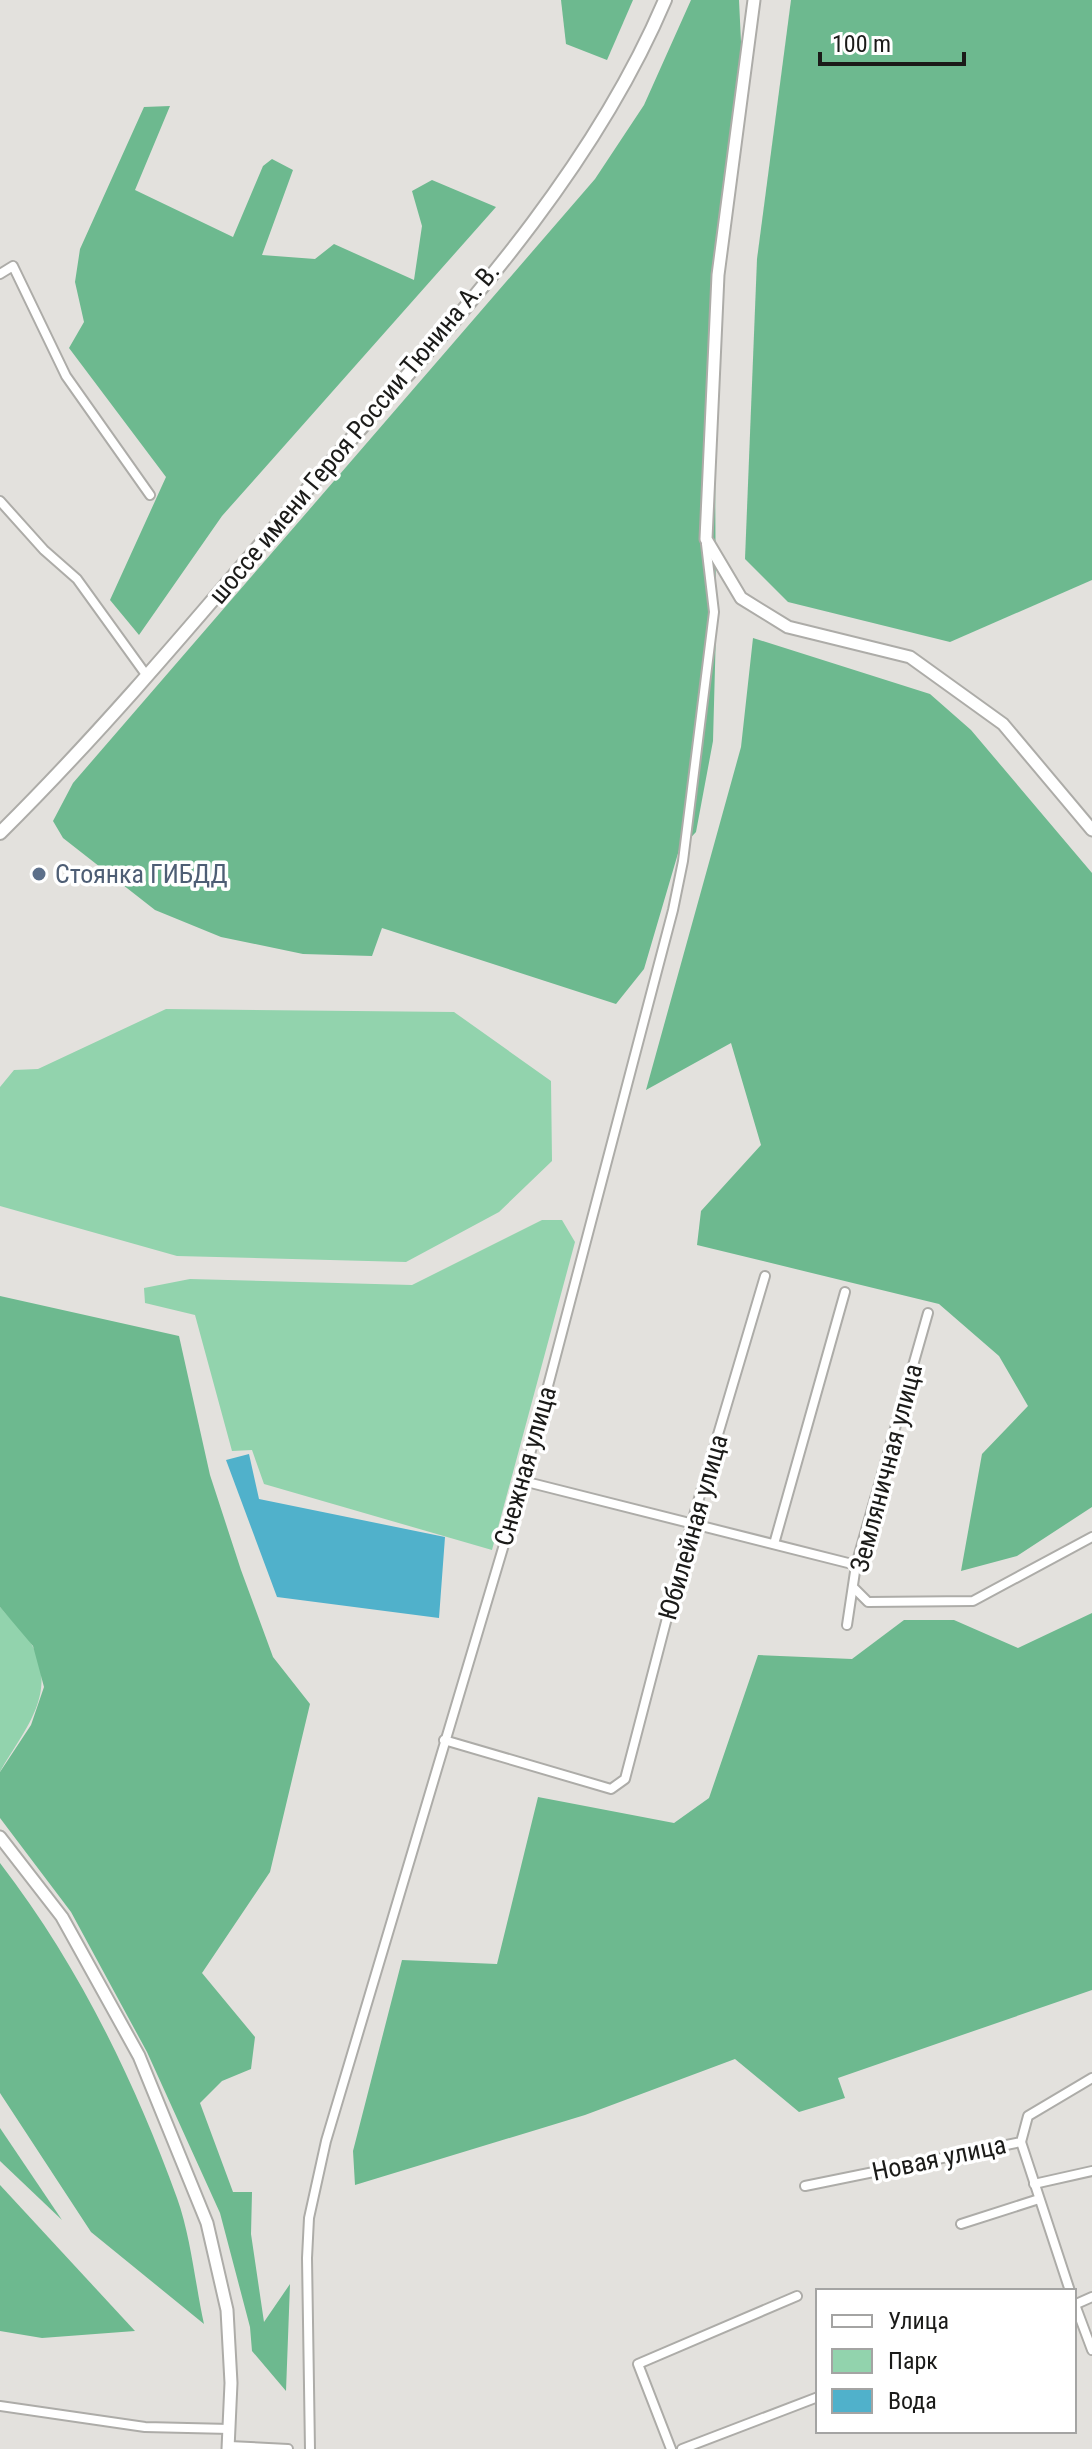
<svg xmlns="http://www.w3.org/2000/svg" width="1092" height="2449" viewBox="0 0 1092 2449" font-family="'Roboto Condensed',sans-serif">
  <rect width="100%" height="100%" fill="#e3e1dd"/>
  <g fill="#92d3ad">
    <polygon points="166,1009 454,1012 551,1081 552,1161 499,1212 406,1262 177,1256 0,1206 0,1087 14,1070 38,1069"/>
    <polygon points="542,1220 562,1220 575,1242 492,1550 264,1484 252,1450 232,1451 195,1315 145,1303 144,1288 190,1279 412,1285"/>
    <path d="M0,1607C10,1619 25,1632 32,1645C59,1694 23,1731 0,1772Z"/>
  </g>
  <g fill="#6db98f">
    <polygon points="561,0 633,0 607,60 566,44"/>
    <polygon points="691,0 739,0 742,63 714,277 716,630 713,741 696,832 679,850 644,969 616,1004 382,928 372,956 303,954 221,937 155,910 63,838 53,821 73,783 595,179 644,105"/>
    <polygon points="791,0 1092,0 1092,580 950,642 788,602 745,559 757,259"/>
    <polygon points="170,106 135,190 233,237 263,166 272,159 293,170 262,255 315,259 334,244 414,280 422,226 412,191 432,180 496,207 222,516 139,635 110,600 166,477 69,348 84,322 75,282 80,249 144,107"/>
    <polygon points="753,638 930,694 971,730 1092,873 1092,1507 1017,1556 961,1571 982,1454 1028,1406 999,1356 939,1304 697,1245 701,1211 761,1145 731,1043 646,1090 741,747"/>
    <polygon points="0,1296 179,1336 210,1475 241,1570 273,1657 310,1704 270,1872 202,1973 255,2037 251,2069 222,2081 200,2103 233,2192 252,2192 251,2234 264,2322 290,2284 286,2391 252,2351 250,2327 220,2213 147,2052 71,1912 0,1818 0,1772 31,1725 44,1687 33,1646 0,1607"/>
    <polygon points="1092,1613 1092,1990 838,2078 845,2098 799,2112 735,2059 585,2115 355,2185 353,2151 402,1960 497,1964 538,1797 674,1823 709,1798 758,1655 852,1659 904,1620 954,1620 1018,1648"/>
    <path d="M0,1863C77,1963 134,2079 177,2198C191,2237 195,2283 204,2324L91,2232L0,2093Z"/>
    <polygon points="0,2128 62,2220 0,2161"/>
    <polygon points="0,2185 135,2331 42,2338 0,2331"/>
  </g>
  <polygon fill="#50b1cb" points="249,1454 259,1499 445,1537 439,1618 277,1597 226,1460"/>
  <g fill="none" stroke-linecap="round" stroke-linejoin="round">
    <defs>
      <g id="street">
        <polyline points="0,274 13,266 66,376 150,495"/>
        <polyline points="0,501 44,550 77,579 147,676"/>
        <polyline points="523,1481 856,1565"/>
        <polyline points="774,1544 845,1292"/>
        <polyline points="854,1588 868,1602 973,1601 1092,1537"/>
        <polyline points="847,1625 856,1565 928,1313"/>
        <polyline points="444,1740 611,1789 625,1779 692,1522 765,1276"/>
        <polyline points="1021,2142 1070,2291"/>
        <polyline points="1034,2184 1092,2171"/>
        <polyline points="805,2186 1021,2142 1028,2116 1092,2078"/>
        <polyline points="961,2224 1039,2199"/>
        <polyline points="1074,2302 1092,2350"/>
        <polyline points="1074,2305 1092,2297"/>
        <polyline points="0,2406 145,2427 230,2429"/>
        <polyline points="229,2446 288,2449"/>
        <polyline points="310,2449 307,2258 309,2218 326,2141 523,1481 673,910 683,861 714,612 706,544"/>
        <polyline points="671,2449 638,2364 797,2296"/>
        <polyline points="682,2449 818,2397"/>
      </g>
      <g id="secondary">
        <polyline points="754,0 718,275 706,539 741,598 788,627 910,657 1003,724 1092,830"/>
        <polyline points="0,1837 62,1917 139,2056 207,2223 227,2310 231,2383 228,2449"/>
      </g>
      <path id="primary" d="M0,833C113,721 214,598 318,477C446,330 588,182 665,0"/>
    </defs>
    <use href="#street" stroke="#adaca8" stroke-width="12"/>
    <use href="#secondary" stroke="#adaca8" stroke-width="15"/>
    <use href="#primary" stroke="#adaca8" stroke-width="16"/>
    <use href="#street" stroke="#fff" stroke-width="8"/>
    <use href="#secondary" stroke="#fff" stroke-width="11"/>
    <use href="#primary" stroke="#fff" stroke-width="12"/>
  </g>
  <circle fill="#5c6f8a" stroke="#fff" stroke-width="3" cx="39" cy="874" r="8"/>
  <g text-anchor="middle" stroke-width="7" stroke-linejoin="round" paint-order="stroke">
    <g font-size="26" fill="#1b1b19" stroke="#fff">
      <text transform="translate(354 433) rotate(-50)" y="9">шоссе имени Героя России Тюнина А. В.</text>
      <text transform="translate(525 1466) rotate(-74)" y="9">Снежная улица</text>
      <text transform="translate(886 1468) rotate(-75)" y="9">Земляничная улица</text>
      <text transform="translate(693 1527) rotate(-74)" y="9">Юбилейная улица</text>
      <text transform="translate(939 2158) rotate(-12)" y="9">Новая улица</text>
    </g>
    <g font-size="26" fill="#4e5e75" stroke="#fff" text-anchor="start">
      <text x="55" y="883">Стоянка ГИБДД</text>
    </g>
  </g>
  <rect x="816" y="2289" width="260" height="144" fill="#ffffff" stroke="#a4a4a3" stroke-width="2"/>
  <rect x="832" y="2315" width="40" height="12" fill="#ffffff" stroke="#a4a4a3" stroke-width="2"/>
  <text x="888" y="2329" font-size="24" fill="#1b1b19">Улица</text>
  <rect x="832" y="2349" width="40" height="24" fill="#92d3ad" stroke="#a4a4a3" stroke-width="2"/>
  <text x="888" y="2369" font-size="24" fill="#1b1b19">Парк</text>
  <rect x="832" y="2389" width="40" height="24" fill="#50b1cb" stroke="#a4a4a3" stroke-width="2"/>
  <text x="888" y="2409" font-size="24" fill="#1b1b19">Вода</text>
  <path d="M820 52v12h144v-12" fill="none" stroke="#1b1b19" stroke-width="4"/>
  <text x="832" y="52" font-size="24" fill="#1b1b19" stroke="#ffffff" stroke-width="6" paint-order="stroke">100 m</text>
</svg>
